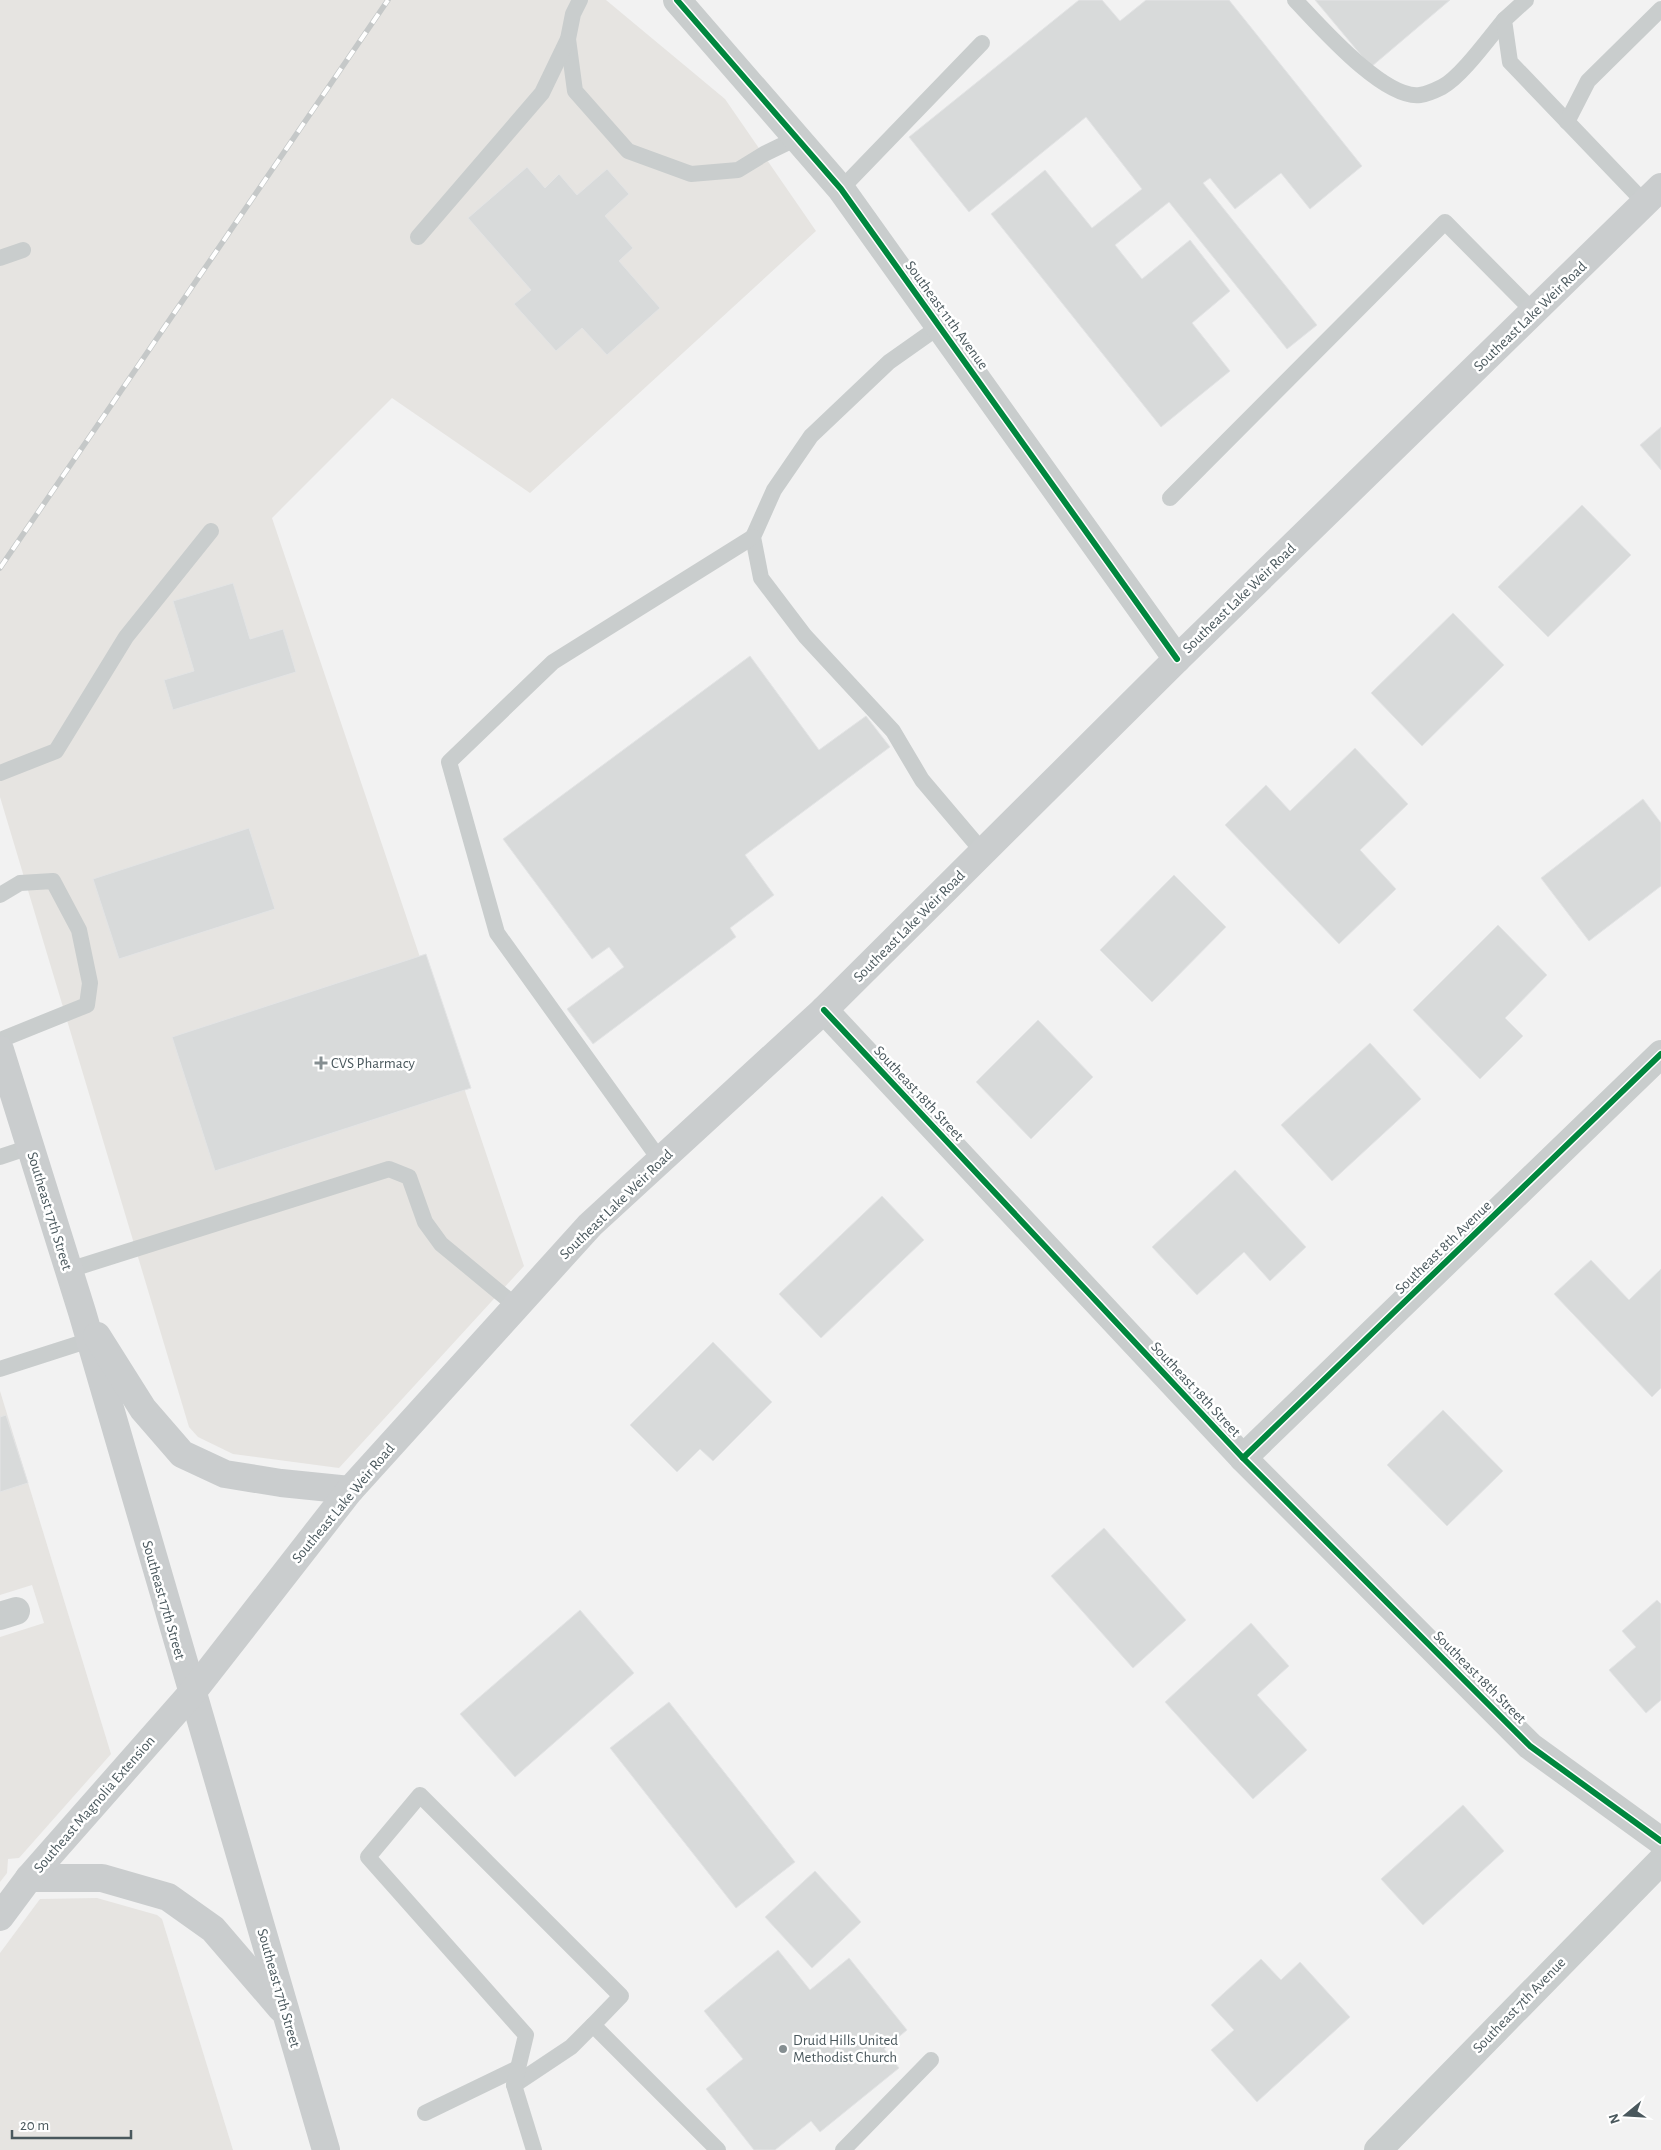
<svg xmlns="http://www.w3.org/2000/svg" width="1661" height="2150" viewBox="0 0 1661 2150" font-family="'Alegreya Sans',sans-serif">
  <rect width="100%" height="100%" fill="#f2f2f2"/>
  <g fill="#e6e4e1">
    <polygon points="0,0 606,0 725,99 816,231 530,493 392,398 272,518 524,1266 339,1468 233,1454 198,1437 189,1427 0,797"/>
    <polygon points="0,1391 111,1754 19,1858 8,1859 7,1873 0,1882 0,1637 44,1623 32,1585 0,1595"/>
    <polygon points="97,1898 157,1915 162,1919 233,2150 0,2150 0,1953 40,1899"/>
  </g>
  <g fill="#d8dada" stroke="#e3e4e5">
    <polygon points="1079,0 1102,0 1120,21 1146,0 1229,0 1362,166 1310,209 1281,173 1235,209 1210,178 1203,183 1317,325 1287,349 1169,202 1115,245 1142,279 1190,240 1230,291 1192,323 1230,371 1161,427 991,214 1045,170 1092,228 1142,189 1086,117 969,212 909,137"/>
    <polygon points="1315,0 1450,0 1371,67"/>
    <polygon points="527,167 545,188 559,174 577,195 607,169 629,194 605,216 633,248 619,261 660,308 607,355 582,328 556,351 514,304 531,290 468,218"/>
    <polygon points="1661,427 1661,470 1640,445"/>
    <polygon points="1582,505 1631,555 1548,637 1498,587"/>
    <polygon points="233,583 250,639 283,629 296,672 173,710 164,680 194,671 173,601"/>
    <polygon points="1453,613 1504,665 1422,746 1371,693"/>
    <polygon points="750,656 819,750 866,716 890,747 745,855 774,895 730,928 736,937 593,1044 567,1009 624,967 609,947 592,959 503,839"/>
    <polygon points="1355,748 1408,804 1360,850 1396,889 1339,944 1225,825 1266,785 1290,811"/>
    <polygon points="1643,799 1661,823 1661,886 1589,941 1541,878"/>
    <polygon points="249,828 275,909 119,959 93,879"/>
    <polygon points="1174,875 1226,927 1152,1002 1100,950"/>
    <polygon points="1498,925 1547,975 1505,1018 1523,1036 1480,1079 1413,1010"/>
    <polygon points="426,954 471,1088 215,1171 172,1037"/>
    <polygon points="1038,1020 1093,1077 1031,1139 976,1082"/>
    <polygon points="1370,1043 1421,1099 1332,1181 1281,1125"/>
    <polygon points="1235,1170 1306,1247 1270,1281 1244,1252 1197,1295 1152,1247"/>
    <polygon points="882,1196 924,1240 821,1338 779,1294"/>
    <polygon points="1591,1260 1629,1300 1661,1269 1661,1388 1652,1397 1554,1294"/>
    <polygon points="713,1342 772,1402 713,1461 700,1449 677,1472 630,1425"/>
    <polygon points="1443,1410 1503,1471 1447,1526 1387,1465"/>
    <polygon points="6,1415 28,1483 0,1492 0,1417"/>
    <polygon points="1104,1528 1186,1620 1133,1668 1051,1576"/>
    <polygon points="1657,1600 1661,1604 1661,1700 1646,1713 1609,1670 1636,1647 1622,1631"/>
    <polygon points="580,1610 634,1673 515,1777 460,1714"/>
    <polygon points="1251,1623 1289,1666 1257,1695 1307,1750 1253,1799 1165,1702"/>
    <polygon points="669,1702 795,1862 736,1908 610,1748"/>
    <polygon points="1463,1805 1504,1851 1423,1925 1381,1879"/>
    <polygon points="815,1871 861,1922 812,1968 765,1917"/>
    <polygon points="778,1950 810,1990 849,1958 907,2030 884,2049 899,2068 820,2132 811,2121 775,2150 754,2150 706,2089 743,2059 704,2011"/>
    <polygon points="1261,1959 1281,1980 1300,1962 1350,2017 1257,2102 1211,2050 1234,2030 1211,2005"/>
  </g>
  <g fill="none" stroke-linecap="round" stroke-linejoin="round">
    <g stroke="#c9cdcd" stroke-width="16">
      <path d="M1295,0C1319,25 1384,100 1420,95C1427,94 1436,90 1442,87C1461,77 1489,38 1504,20"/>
      <polyline points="1526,0 1504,20 1510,62 1645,203"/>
      <polyline points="568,39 575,91 628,151 691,174 738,170 764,154 797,138"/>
      <polyline points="1567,122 1588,81 1661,9"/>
      <polyline points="841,189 982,43"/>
      <polyline points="418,237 542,93 568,39 573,14 580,0"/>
      <polyline points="0,258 23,250"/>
      <polyline points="940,326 889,362 811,436 774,490 753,537 761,578 805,636 893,731 922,780 983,852"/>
      <polyline points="1170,498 1445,222 1534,312"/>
      <polyline points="0,773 56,751 126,637 211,531"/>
      <polyline points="0,895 20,883 53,881 79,930 90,983 87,1005 0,1040"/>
      <polyline points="0,1157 30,1147"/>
      <polyline points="660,1160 497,933 449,762 553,662 753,537"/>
      <polyline points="69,1270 389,1169 409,1177 425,1222 441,1244 516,1306"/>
      <polyline points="0,1369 90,1340"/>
      <polyline points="514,2085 571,2047 593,2025"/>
      <polyline points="425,2113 518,2068"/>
      <polyline points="534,2150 514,2085 526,2035 368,1857 420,1795 621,1996 593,2025 718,2150"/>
      <polyline points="843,2150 931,2060"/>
    </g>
    <g stroke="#c9cdcd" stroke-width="28">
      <polyline points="824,1010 1243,1458 1530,1746 1661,1841"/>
      <polyline points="1243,1458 1661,1054"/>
      <polyline points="0,1616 16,1611"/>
      <polyline points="1378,2150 1661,1861"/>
    </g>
    <polyline stroke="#c9cdcd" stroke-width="28" points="677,0 841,189 1177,659"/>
    <g stroke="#cacdce" stroke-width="28">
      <polyline points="0,1050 82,1312 326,2150"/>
      <polyline points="97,1336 143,1409 182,1454 225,1474 281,1483 350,1490"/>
      <polyline points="29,1878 102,1878 168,1897 213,1929 281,2008"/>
      <polyline points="0,1917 29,1878 191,1694 350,1490 590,1225 824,1010 1177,659 1661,187"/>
    </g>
    <defs>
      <polyline id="rail" points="0,568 388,0"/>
    </defs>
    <use href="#rail" stroke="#c5c8c8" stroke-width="5.5"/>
    <use href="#rail" stroke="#fff" stroke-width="4" stroke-dasharray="11" stroke-linecap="butt"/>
    <defs>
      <g id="cycleway">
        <polyline points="677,0 841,189 1177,659"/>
        <polyline points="824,1010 1243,1458 1530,1746 1661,1841"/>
        <polyline points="1243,1458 1661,1054"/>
      </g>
    </defs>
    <use href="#cycleway" stroke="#fff" stroke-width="9"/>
    <use href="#cycleway" stroke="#00873e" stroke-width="6"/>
  </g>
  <g fill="#858e91" stroke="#fff" stroke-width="2">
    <path d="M318.5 1055.5h5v5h5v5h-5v5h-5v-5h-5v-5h5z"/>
    <circle cx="783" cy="2049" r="5"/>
  </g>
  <g text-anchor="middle" stroke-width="5" stroke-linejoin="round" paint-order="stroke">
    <g font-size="15" fill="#4a585d" stroke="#fff">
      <text transform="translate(947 315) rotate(54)" y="5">Southeast 11th Avenue</text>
      <text transform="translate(1530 316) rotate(-44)" y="5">Southeast Lake Weir Road</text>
      <text transform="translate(1239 598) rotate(-44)" y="5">Southeast Lake Weir Road</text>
      <text transform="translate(909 926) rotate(-45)" y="5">Southeast Lake Weir Road</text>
      <text transform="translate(919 1093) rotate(47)" y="5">Southeast 18th Street</text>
      <text transform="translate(616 1204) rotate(-44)" y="5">Southeast Lake Weir Road</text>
      <text transform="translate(50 1211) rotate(73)" y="5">Southeast 17th Street</text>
      <text transform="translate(1443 1247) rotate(-44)" y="5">Southeast 8th Avenue</text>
      <text transform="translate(1196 1389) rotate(47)" y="5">Southeast 18th Street</text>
      <text transform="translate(343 1503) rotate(-50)" y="5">Southeast Lake Weir Road</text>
      <text transform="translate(164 1600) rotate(74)" y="5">Southeast 17th Street</text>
      <text transform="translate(1480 1677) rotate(45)" y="5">Southeast 18th Street</text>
      <text transform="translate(94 1804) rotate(-49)" y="5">Southeast Magnolia Extension</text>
      <text transform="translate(279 1988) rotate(74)" y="5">Southeast 17th Street</text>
      <text transform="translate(1519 2005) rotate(-46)" y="5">Southeast 7th Avenue</text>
    </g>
    <g font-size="15" fill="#4a585d" stroke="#fff" text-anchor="start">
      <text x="331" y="1068">CVS Pharmacy</text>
      <text x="793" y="2045">Druid Hills United<tspan x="793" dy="17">Methodist Church</tspan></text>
    </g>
  </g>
  <g transform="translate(1626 2115) rotate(252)" stroke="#ffffff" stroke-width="4" paint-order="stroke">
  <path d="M0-4L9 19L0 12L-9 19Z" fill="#4a585d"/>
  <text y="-8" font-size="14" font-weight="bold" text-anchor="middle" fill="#4a585d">N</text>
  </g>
  <path d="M12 2130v8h119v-8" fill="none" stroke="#4a585d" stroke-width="2.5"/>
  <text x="20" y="2130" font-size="15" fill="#4a585d" stroke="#ffffff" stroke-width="4" paint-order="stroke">20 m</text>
</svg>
